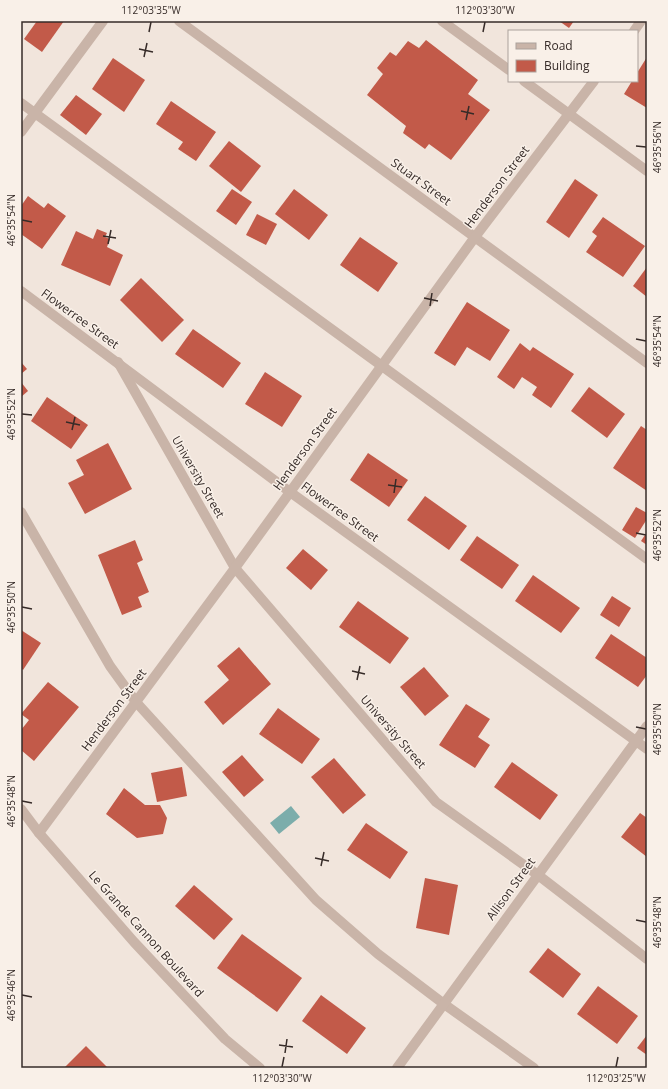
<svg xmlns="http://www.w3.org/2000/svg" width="668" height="1089" viewBox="0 0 668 1089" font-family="'Open Sans',sans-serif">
  <rect width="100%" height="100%" fill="#f1e5dc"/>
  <polygon fill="#7cadab" points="291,806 300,817 279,834 270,823"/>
  <g fill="#c25a49">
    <polygon points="37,21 64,21 42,52 24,39"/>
    <polygon points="559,21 574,21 569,28"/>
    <polygon points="426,40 478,80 468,94 490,110 451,160 429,144 425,149 403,133 406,126 367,95 383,74 377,68 390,52 396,56 408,41 419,48"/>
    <polygon points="647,57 647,108 624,94 632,81 637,81 637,73"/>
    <polygon points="113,58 145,80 124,112 92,89"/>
    <polygon points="76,95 102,114 86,135 60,115"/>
    <polygon points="171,101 216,132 196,161 178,149 183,142 156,124"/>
    <polygon points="229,141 261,166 241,192 209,166"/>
    <polygon points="575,179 598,195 569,238 546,222"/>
    <polygon points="232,189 252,202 236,225 216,211"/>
    <polygon points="294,189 328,215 309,240 275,214"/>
    <polygon points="28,196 44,208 48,203 66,216 42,249 21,234 21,206"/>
    <polygon points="257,214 277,224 266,245 246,235"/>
    <polygon points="603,217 645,246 623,277 586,252 597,236 592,232"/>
    <polygon points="97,229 107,233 105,237 110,239 107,247 123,255 110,286 61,265 76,231 93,239"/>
    <polygon points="360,237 398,263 378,292 340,265"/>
    <polygon points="647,267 647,297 633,286"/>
    <polygon points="141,278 184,320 162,342 120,300"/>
    <polygon points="467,302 510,330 490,361 467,347 455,366 434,353"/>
    <polygon points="193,329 241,363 223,388 175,354"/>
    <polygon points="520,343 530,351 533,347 574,374 551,408 532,395 537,387 522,377 514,389 497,377"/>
    <polygon points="21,362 27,369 21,374"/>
    <polygon points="265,372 302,396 282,427 245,404"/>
    <polygon points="21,382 28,391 21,397"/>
    <polygon points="589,387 625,414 607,438 571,411"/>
    <polygon points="47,397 88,425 71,449 31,421"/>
    <polygon points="641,426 647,430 647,491 613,468"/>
    <polygon points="108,443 132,489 85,514 68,483 84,475 76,460"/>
    <polygon points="368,453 408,480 389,507 350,480"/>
    <polygon points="425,496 467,526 449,550 407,520"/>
    <polygon points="636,507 647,513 647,519 635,538 622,530"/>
    <polygon points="647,532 647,545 641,541"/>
    <polygon points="477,536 519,565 502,589 460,560"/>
    <polygon points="135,540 143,560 137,563 149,592 138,597 142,607 122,615 98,555"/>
    <polygon points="303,549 328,570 311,590 286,568"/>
    <polygon points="533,575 580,608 561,633 515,601"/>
    <polygon points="612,596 631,608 619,627 600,615"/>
    <polygon points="358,601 409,638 390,664 339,627"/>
    <polygon points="21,630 41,643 23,670 21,668"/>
    <polygon points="611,634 647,658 647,675 638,687 595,658"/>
    <polygon points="239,647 271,684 223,725 204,702 229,680 217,666"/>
    <polygon points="424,667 449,696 425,716 400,687"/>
    <polygon points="48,682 79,707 34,761 21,750 21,730 29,720 21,714"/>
    <polygon points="466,704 490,719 478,737 490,745 475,768 439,745"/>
    <polygon points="278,708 320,739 302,764 259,734"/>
    <polygon points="242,755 264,780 244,797 222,772"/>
    <polygon points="334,758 366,795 343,814 311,777"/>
    <polygon points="512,762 558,795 540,820 494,787"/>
    <polygon points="182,767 187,796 157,802 151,773"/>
    <polygon points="124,788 145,805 160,805 167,818 163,834 137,838 106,814"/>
    <polygon points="640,813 647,818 647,857 621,837"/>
    <polygon points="366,823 408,852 390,879 347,850"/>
    <polygon points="425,878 458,885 449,935 416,928"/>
    <polygon points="194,885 233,919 214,940 175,906"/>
    <polygon points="242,934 302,978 277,1012 217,968"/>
    <polygon points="548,948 581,974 563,998 529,972"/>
    <polygon points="598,986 638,1016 617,1044 577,1014"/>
    <polygon points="321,995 366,1028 347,1054 302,1021"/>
    <polygon points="647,1035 647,1055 637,1048"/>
    <polygon points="86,1046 108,1068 64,1068"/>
  </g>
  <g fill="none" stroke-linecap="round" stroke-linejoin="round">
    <g stroke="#c9b4a8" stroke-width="10">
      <polyline points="179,21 647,363"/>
      <polyline points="442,21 509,70"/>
      <polyline points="634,31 641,21"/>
      <polyline points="524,81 647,171"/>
      <polyline points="21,103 647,559"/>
      <polyline points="21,132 103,21"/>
      <polyline points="21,291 290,492 647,749"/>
      <polyline points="118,362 235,568 436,802 538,875 647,959"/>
      <polyline points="21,512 110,666 136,702 316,900 378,954 444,1004 534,1068"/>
      <polyline points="21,809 39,833 134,942 225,1039 260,1068"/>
      <polyline points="39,833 235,568 475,237 594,81"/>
      <polyline points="397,1068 647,726"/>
    </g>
  </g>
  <path fill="none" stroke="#362b28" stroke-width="1.5" d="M149,32L151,22M483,32L485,22M139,49L153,52M144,57L147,43M461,111L474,114M466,120L469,106M636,146L646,147M22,220L32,222M103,236L116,238M108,244L111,230M424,298L438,301M430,306L432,293M636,339L646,341M22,414L32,415M66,422L80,425M72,430L75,417M388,485L402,487M394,493L396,479M636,533L646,535M22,607L32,609M352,671L365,674M357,680L360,666M636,727L646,729M22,801L32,803M315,858L329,861M321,866L324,852M636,920L646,922M22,995L32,997M279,1045L293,1047M285,1053L287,1039M282,1067L284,1057M616,1067L618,1057"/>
  <g text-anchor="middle" stroke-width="3" stroke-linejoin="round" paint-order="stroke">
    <g font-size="12" fill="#362b28" stroke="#f9f0e8">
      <text transform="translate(421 182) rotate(36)" y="4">Stuart Street</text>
      <text transform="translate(497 187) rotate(-53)" y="4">Henderson Street</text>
      <text transform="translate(80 319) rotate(36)" y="4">Flowerree Street</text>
      <text transform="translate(305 449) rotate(-54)" y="4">Henderson Street</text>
      <text transform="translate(198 477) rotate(60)" y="4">University Street</text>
      <text transform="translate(340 512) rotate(36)" y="4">Flowerree Street</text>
      <text transform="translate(114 710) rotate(-53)" y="4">Henderson Street</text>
      <text transform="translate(393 732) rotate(49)" y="4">University Street</text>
      <text transform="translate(511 889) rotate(-54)" y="4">Allison Street</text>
      <text transform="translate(146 934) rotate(48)" y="4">Le Grande Cannon Boulevard</text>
    </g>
  </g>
  <rect width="668" height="1089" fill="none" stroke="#f9f0e8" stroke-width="44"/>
  <rect x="508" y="30" width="130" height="52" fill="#f9f0e8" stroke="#aba19b"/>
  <rect x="516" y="43" width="20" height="6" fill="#c9b4a8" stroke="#aba19b"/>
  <text x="544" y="50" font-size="12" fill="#362b28">Road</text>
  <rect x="516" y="60" width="20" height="12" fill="#c25a49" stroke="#aba19b"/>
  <text x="544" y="70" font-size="12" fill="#362b28">Building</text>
  <rect x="22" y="22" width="624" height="1045" fill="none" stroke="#362b28" stroke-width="1.5"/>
  <g font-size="10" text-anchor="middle" fill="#362b28">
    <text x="151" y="14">112°03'35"W</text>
    <text x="485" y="14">112°03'30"W</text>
    <text transform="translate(657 147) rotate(-90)" y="4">46°35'56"N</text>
    <text transform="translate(11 220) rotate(-90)" y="4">46°35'54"N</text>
    <text transform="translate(657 341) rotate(-90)" y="4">46°35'54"N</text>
    <text transform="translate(11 414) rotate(-90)" y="4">46°35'52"N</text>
    <text transform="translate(657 535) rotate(-90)" y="4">46°35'52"N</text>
    <text transform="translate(11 607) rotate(-90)" y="4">46°35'50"N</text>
    <text transform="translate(657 729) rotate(-90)" y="4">46°35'50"N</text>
    <text transform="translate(11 801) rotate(-90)" y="4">46°35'48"N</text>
    <text transform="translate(657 922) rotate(-90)" y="4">46°35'48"N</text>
    <text transform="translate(11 995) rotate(-90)" y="4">46°35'46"N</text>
    <text x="282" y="1082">112°03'30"W</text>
    <text x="616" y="1082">112°03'25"W</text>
  </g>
</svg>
